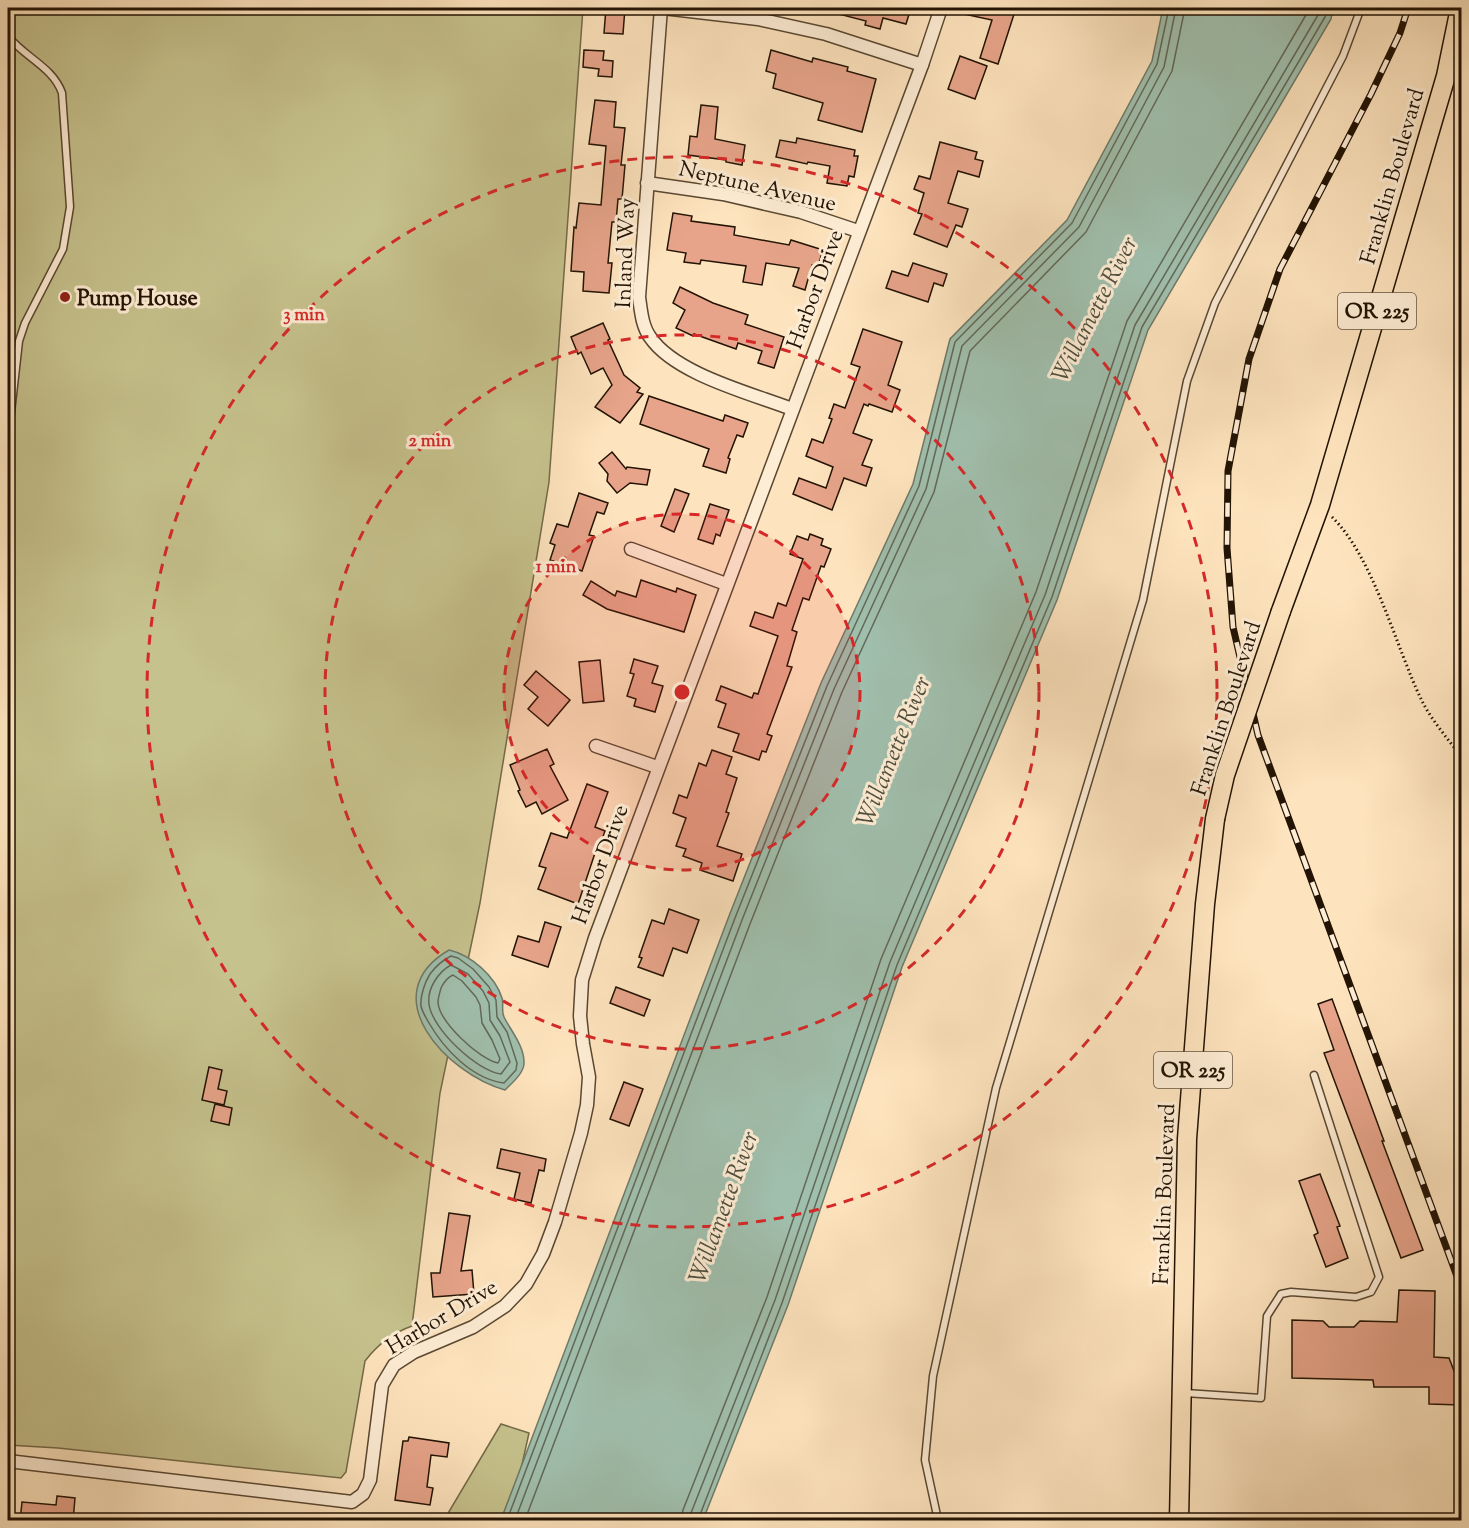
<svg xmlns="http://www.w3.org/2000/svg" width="1469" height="1528" viewBox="0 0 1469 1528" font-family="'Sorts Mill Goudy',serif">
  <rect width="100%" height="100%" fill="#fee4be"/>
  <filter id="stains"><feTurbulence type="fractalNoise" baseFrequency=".00333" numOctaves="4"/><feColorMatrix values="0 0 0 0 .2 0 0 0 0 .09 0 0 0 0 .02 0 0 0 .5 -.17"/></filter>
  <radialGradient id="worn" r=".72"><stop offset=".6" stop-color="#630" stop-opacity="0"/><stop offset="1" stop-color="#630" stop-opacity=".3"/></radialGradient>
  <g fill="#c6c28d" stroke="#746a48" stroke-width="1.5">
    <path d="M8,8H583L549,482L480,903L440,1093L412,1326C392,1333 378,1344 365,1361L346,1472L341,1478L58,1448L8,1445Z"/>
    <polygon points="501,1424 529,1433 521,1469 501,1520 444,1520"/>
  </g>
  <g fill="#a0bfad" stroke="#6e7a69" stroke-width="1.5">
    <polygon points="1163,8 1333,8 1331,19 1148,330 1057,600 902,967 788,1305 703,1520 501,1520 729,916 821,683 913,484 950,339 1067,220 1152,61"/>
    <path d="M449,950C471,955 495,976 502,998C504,1004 501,1011 504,1017C511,1031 525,1047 524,1064C523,1074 512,1083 505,1090C447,1074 372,995 449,950Z"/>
  </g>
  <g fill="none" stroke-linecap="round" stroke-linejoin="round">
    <g stroke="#616958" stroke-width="1.5">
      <path d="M451,956L458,958L473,969L489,987L496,1000L497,1017L507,1032L517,1063L516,1070L504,1083C472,1079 444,1049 429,1023C426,1018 422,1011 421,1006C420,996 425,982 430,974C436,966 441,961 451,956Z"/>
      <path d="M451,965L468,974L483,991L489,1003L490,1020L500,1036L510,1062L501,1074C477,1071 432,1029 429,1004C427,989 438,972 451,965Z"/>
      <path d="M453,975L462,981L476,997L480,1005L482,1023L492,1040L500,1059L498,1063C479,1059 439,1022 438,1002C438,998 440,992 441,988C444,982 448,977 453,975Z"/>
      <polyline points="507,1520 735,918 827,686 919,486 955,342 1072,223 1157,64 1169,8"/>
      <polyline points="515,1520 742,920 834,689 926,489 962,346 1079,227 1164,67 1176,8"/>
      <polyline points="525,1520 750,924 842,692 934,492 970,351 1086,232 1172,71 1185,8"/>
      <polyline points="681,1520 683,1510 767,1297 881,959 1036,592 1127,321 1310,8"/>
      <polyline points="690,1520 691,1513 775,1300 890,962 1045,595 1135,325 1318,15 1319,8"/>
      <polyline points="698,1520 782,1303 897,965 1052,597 1142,327 1325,17 1327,8"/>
    </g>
  </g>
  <g fill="#e7a48a" stroke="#221304" stroke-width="1.5">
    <polygon points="606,8 625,8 623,34 604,33"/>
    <polygon points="831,8 911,8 906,24 883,18 880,29 865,25 866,21 831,12"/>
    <polygon points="960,8 1016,8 998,64 980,58 992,20 959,13"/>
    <polygon points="584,50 604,51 603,60 613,61 612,77 598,76 599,69 583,67"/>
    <polygon points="771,50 812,62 813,58 848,67 847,71 876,79 862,132 818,120 823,103 773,88 776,74 766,71"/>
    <polygon points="960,56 987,66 975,99 948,89"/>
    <polygon points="595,100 616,102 614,127 625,128 621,165 625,165 622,199 618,199 616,222 612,222 608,263 612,263 609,293 583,291 584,272 571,271 574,227 576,228 579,203 601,205 606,146 589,144"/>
    <polygon points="701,105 718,107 715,139 745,145 742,165 726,162 726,160 688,155 690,136 697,137"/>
    <polygon points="797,138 855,150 854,156 858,156 854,177 849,176 847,186 827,183 830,166 808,162 807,164 776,157 780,140 796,143"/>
    <polygon points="940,142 977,152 975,159 983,161 979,177 958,171 948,203 968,209 962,227 956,225 947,247 914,234 922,214 918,213 924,193 914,189 919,176 930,179"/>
    <polygon points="673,213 692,216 691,221 735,227 734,235 789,245 791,240 823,250 818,266 812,265 805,290 793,286 799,268 766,263 762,285 743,282 746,266 701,260 700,264 684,262 686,253 667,250"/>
    <polygon points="913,263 947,274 943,286 934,283 928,302 886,288 892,271 908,276"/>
    <polygon points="680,287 713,303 748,315 745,324 784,337 774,368 758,363 762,351 738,343 736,349 694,334 693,336 676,328 685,310 673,303"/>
    <polygon points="603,323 610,339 608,340 624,375 640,388 637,392 643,394 620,423 595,407 612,385 603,368 591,374 581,352 578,354 571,337"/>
    <polygon points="863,329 902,342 888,385 900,390 892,412 869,404 868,406 864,404 853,433 872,440 862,465 872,468 866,486 844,478 832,510 793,494 799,478 826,488 833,467 806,456 812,439 823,443 832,419 829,418 834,404 845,408 860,367 851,364"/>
    <polygon points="649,396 723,421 725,415 748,423 743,437 737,435 728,458 730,459 726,473 703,466 709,449 640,424"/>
    <polygon points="612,452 626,469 627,467 650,470 647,485 630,483 617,493 607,481 608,474 599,463"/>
    <polygon points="675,489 689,494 674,532 661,526"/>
    <polygon points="579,493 608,503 604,514 597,512 589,535 594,536 582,571 550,560 555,545 550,543 557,524 568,527"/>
    <polygon points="710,504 729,510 720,536 716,534 713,544 698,539"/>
    <polygon points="810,534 823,539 821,545 831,549 824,567 821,566 809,600 803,598 792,630 797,632 787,666 792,667 767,734 772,736 766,752 762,751 759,760 733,751 739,734 718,727 726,704 716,700 721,686 752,698 754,693 758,694 778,636 750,626 755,612 773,618 778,603 786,606 803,559 790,554 797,536 808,540"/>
    <polygon points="641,580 676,592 677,588 696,595 684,632 607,609 583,595 591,581 615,596 617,591 636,597"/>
    <polygon points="634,659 658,666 652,683 663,686 655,712 634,706 636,699 627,696 634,674 630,673"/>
    <polygon points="600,660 604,701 583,703 579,662"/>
    <polygon points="536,671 570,700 548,726 528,709 538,697 524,685"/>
    <polygon points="547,749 554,764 550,766 568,800 542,814 536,802 526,807 518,791 520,790 510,765"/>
    <polygon points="712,750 732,757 726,774 737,778 726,812 729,813 717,846 742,854 733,881 700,870 702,863 683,856 686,849 676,846 686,818 673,813 679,795 687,798 699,763 706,766"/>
    <polygon points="587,784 608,792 595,827 605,831 600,845 598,844 578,904 538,889 546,868 539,866 551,833 567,838"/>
    <polygon points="669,909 699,920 687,953 673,948 663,976 638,967 642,958 639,957 652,920 664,924"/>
    <polygon points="545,922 561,927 548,967 512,955 518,936 539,942"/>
    <polygon points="616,987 650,1000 644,1016 610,1003"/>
    <polygon points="1332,999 1384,1141 1382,1141 1423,1250 1401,1258 1324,1053 1334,1050 1318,1004"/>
    <polygon points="209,1067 222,1070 218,1089 227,1091 224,1105 202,1100"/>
    <polygon points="624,1082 643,1089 629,1126 610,1119"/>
    <polygon points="215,1104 232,1108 229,1125 211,1121"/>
    <polygon points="501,1149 546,1159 544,1171 539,1170 531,1203 514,1199 520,1173 497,1168"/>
    <polygon points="1320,1174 1340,1226 1337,1227 1348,1258 1326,1267 1314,1235 1318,1233 1299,1181"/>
    <polygon points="449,1213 470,1216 461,1271 472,1270 474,1294 433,1297 431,1273 440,1273"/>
    <polygon points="1399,1290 1435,1291 1434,1357 1449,1358 1461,1389 1461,1405 1429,1404 1429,1387 1374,1387 1373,1380 1292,1378 1292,1320 1323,1321 1329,1327 1354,1327 1360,1321 1397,1322"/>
    <polygon points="409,1437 449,1443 447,1457 431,1455 427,1487 433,1488 430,1505 395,1500 403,1441 408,1441"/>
    <polygon points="57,1496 75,1498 73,1521 20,1521 22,1502 56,1505"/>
  </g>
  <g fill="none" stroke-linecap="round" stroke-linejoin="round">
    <defs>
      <g id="service">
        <path d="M8,36C24,57 53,67 62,93L70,207L63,249L25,323L19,341L8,439"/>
        <polyline points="8,364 13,381"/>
        <polyline points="1185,1393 1261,1398 1267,1316 1281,1294 1291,1292 1356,1297 1371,1292 1379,1277 1314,1075"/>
        <polyline points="938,1520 925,1460 933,1376 996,1088 1143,600 1187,381 1215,303 1343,56 1361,8"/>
      </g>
      <g id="minor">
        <path d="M661,8L639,297C641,311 642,326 650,337C675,374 750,393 792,409"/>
        <polyline points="663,8 758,19 826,34 922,65"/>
        <polyline points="647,183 723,194 801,212 858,231"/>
        <polyline points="631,549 726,584"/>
        <polyline points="596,746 657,767"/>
        <polyline points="8,1461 352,1502 363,1494 370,1480 382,1385 394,1365 414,1352 473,1327 505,1306 526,1284 543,1254 555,1222 581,1133 587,1105 589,1077 583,1044 580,1016 582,980 595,938 922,65 941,8"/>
      </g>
      <g id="primary">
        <polyline points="1281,611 1320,505 1446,76 1460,8"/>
        <polyline points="1179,1520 1187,1139 1205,904 1215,819"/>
      </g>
    </defs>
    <use href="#service" stroke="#594732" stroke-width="9"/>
    <use href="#minor" stroke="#594732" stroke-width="15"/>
    <use href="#primary" stroke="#221304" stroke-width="21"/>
    <path stroke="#221304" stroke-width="3" stroke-dasharray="1.5 3" stroke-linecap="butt" d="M1332,517C1374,558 1396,648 1422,701C1432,721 1449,740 1462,758"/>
    <use href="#service" stroke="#feedd5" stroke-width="6"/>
    <use href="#minor" stroke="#feedd5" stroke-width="12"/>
    <use href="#primary" stroke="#fee4be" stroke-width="18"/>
    <defs>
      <polyline id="rail" points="1408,8 1400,33 1371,94 1280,269 1249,359 1228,471 1227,548 1233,627 1258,735 1462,1290"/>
    </defs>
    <use href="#rail" stroke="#221304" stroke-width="7"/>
    <use href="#rail" stroke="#feedd5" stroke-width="4.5" stroke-dasharray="14" stroke-linecap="butt"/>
    <defs>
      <polyline id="primary-bridge" points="1215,819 1225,775 1281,611"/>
    </defs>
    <use href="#primary-bridge" stroke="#221304" stroke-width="21" stroke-linecap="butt"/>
    <use href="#primary-bridge" stroke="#fee4be" stroke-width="18"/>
  </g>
  <circle cx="682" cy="692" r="178" fill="#d62828" fill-opacity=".12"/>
  <g fill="none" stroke="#d62828" stroke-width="3" stroke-dasharray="10 8">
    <circle cx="682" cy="692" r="178"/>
    <circle cx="682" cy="692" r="357"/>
    <circle cx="682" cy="692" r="535"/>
  </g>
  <circle fill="#8f2418" stroke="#feedd5" stroke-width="2" cx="65" cy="297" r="6"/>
  <g text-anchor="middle" stroke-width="6" stroke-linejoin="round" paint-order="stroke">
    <g fill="#feedd5" stroke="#645443" stroke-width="1.5">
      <rect x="1338" y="293" width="78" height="36" rx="4.5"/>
      <rect x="1154" y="1052" width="78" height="36" rx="4.5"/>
    </g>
    <g font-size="21" font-weight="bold" fill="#221304">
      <text x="1377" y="318">OR 225</text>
      <text x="1193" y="1077">OR 225</text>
    </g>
    <g font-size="22" fill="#221304" stroke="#feedd5">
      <text transform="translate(1391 176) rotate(-74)" y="8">Franklin Boulevard</text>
      <text transform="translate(758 185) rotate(13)" y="8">Neptune Avenue</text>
      <text transform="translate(624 253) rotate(-88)" y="8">Inland Way</text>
      <text transform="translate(814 289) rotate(-70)" y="8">Harbor Drive</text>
      <text transform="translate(1225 708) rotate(-72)" y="8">Franklin Boulevard</text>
      <text transform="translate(599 864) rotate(-70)" y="8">Harbor Drive</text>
      <text transform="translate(1163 1194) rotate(-88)" y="8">Franklin Boulevard</text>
      <text transform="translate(441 1316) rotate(-31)" y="8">Harbor Drive</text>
    </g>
    <g font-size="22" font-weight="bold" fill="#221304" stroke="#feedd5" text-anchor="start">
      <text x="77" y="305">Pump House</text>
    </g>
    <g font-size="24" font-style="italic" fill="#4e4f3f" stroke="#feedd5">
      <text transform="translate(1094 309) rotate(-63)" y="8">Willamette River</text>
      <text transform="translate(893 751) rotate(-68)" y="8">Willamette River</text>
      <text transform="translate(723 1207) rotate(-70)" y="8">Willamette River</text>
    </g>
  </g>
  <circle cx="682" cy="692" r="9" fill="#d62828" stroke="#feedd5" stroke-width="3"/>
  <g font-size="18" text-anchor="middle" font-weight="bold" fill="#d62828" stroke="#feedd5" stroke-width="6" stroke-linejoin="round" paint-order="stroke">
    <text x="304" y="320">3 min</text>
    <text x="430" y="446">2 min</text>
    <text x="556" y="572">1 min</text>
  </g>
  <rect width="1469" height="1528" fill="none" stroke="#fee4be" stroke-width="30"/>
  <rect x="9" y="9" width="1451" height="1510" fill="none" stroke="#221304" stroke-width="3"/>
  <rect x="15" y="15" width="1439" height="1498" fill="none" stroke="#221304" stroke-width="1.5"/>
  <rect width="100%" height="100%" filter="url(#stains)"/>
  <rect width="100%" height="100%" fill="url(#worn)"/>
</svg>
